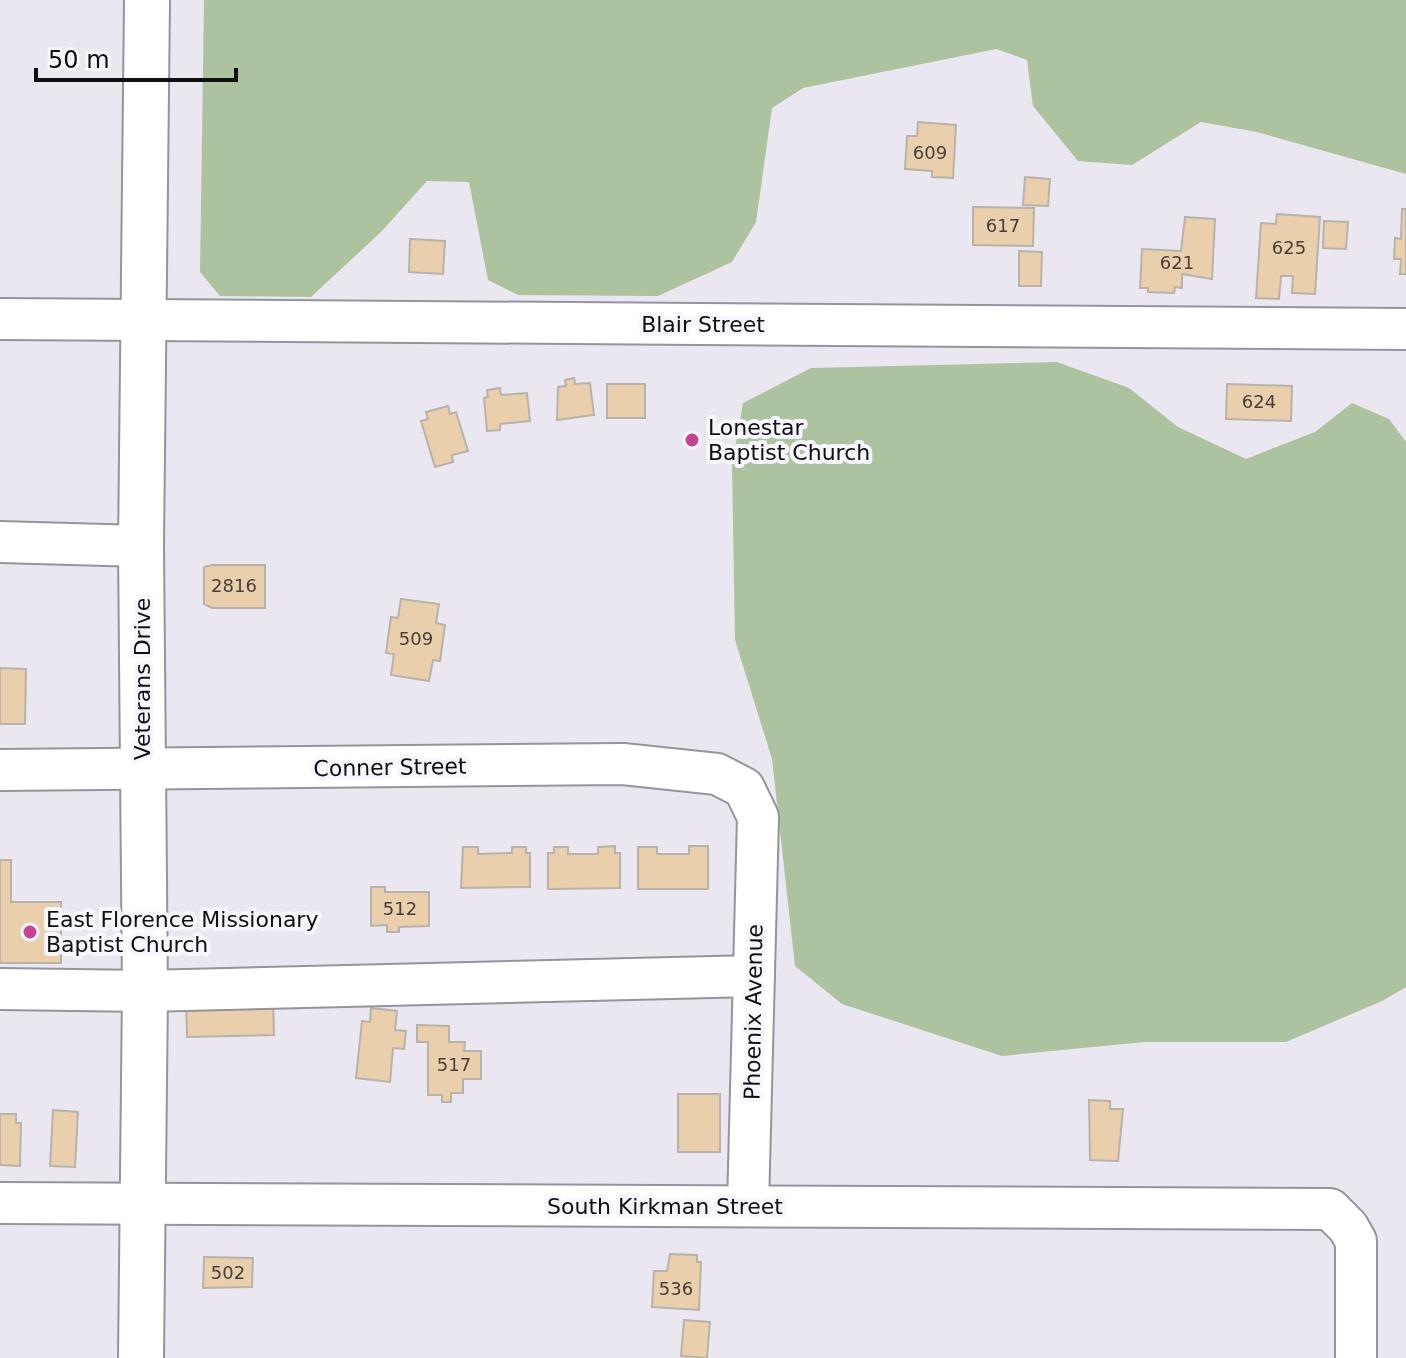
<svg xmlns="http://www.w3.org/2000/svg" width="1406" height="1358" viewBox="0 0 1406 1358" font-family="'DejaVu Sans',sans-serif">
  <rect width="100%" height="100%" fill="#eae7f0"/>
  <g fill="#adc29f">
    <polygon points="204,0 1406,0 1406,174 1257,132 1201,122 1132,165 1078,161 1033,106 1027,60 996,49 803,88 772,108 756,222 732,262 658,296 518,295 488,280 469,182 427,181 381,232 311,297 220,296 200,272"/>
    <polygon points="1057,362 1129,388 1178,427 1246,459 1315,432 1352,403 1389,419 1406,442 1406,987 1382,1001 1286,1042 1144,1042 1002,1056 842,1004 795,966 772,759 735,640 732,466 743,403 811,368"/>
  </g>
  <g fill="#eacfad" stroke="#b8b2ab" stroke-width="2">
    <polygon points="918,122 956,125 953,178 932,177 932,171 905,169 907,136 917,136"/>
    <polygon points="1025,177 1050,179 1048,206 1023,205"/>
    <polygon points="973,207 1034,208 1033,246 973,245"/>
    <polygon points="1402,209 1406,209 1406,274 1400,274 1401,259 1394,259 1395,238 1401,239"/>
    <polygon points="1277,214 1320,217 1315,294 1292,293 1293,276 1281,276 1279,299 1256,298 1261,223 1276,224"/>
    <polygon points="1185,217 1215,219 1212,279 1182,274 1182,288 1175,287 1174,293 1148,292 1148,288 1140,288 1142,249 1181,251"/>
    <polygon points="1324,221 1348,222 1346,249 1323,248"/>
    <polygon points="410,239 445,241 443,274 409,272"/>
    <polygon points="1019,251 1042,252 1041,286 1019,286"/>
    <polygon points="574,378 575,384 590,383 594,415 557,420 558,387 566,386 565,380"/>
    <rect x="607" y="384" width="38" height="34"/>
    <polygon points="1227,384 1292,386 1291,421 1226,419"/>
    <polygon points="500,388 501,395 527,393 530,421 500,424 500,430 487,431 484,398 488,397 487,390"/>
    <polygon points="448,406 450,414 456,412 468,451 452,455 453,462 435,467 421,421 428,419 426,412"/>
    <polygon points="212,565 265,565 265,608 212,608 204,604 204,567"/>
    <polygon points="401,599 439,604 436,623 445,625 440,661 433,660 429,681 391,675 394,654 386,653 391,617 398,618"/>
    <polygon points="0,668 26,669 25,724 0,724"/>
    <polygon points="615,846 615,853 620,853 620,888 548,889 548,853 554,853 554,847 568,847 568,854 598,854 598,847"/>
    <polygon points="689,846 708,846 708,889 638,889 638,847 657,847 657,854 689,854"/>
    <polygon points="463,847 478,847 478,854 512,853 512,847 526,847 526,853 530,853 530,887 461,888"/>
    <polygon points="0,860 11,860 11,902 61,902 61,963 0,963"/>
    <polygon points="371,887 385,887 385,892 429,892 429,926 399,927 399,932 387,932 387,925 371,926"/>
    <polygon points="273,999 274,1035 187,1037 186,1000"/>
    <polygon points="371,1008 397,1011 395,1030 406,1031 404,1049 393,1048 390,1082 356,1078 362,1021 370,1022"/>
    <polygon points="417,1025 449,1026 449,1042 465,1042 464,1051 481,1051 481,1079 463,1079 463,1093 451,1093 451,1102 442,1102 442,1095 428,1095 428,1042 417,1042"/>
    <rect x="678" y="1094" width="42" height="58"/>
    <polygon points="1089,1100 1110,1101 1110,1109 1123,1109 1118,1161 1090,1160"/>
    <polygon points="53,1110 78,1112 75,1167 50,1166"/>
    <polygon points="0,1114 16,1114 16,1123 21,1123 20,1166 0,1165"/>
    <polygon points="670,1254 697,1255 697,1262 701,1262 699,1310 652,1307 654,1271 667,1271"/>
    <polygon points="204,1257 253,1258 252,1287 203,1288"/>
    <polygon points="684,1320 710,1322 707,1358 681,1356"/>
  </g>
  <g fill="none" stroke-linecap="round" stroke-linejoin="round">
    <defs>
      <g id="minor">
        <polyline points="0,319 1406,329"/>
        <polyline points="0,542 141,546"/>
        <polyline points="0,770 623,764 717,774 744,788 758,817 748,1206"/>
        <polyline points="0,989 145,991 754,976"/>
        <polyline points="0,1203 1330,1209 1348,1227 1356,1241 1356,1358"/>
      </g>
      <polyline id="major" points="141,1358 145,991 141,546 147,0"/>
    </defs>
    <use href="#minor" stroke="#95939b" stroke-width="44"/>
    <use href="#major" stroke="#95939b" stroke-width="48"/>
    <use href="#minor" stroke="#fff" stroke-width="40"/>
    <use href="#major" stroke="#fff" stroke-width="44"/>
  </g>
  <g fill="#c24492" stroke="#f7f5fe" stroke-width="3">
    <circle cx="692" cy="440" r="8"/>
    <circle cx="30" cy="932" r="8"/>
  </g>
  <g text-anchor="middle" stroke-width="8" stroke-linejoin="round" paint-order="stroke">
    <g font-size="18" fill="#463e38">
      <text x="930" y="159">609</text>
      <text x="1003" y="232">617</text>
      <text x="1289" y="254">625</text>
      <text x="1177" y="269">621</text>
      <text x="1259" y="408">624</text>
      <text x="234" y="592">2816</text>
      <text x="416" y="645">509</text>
      <text x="400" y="915">512</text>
      <text x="454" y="1071">517</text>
      <text x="228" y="1279">502</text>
      <text x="676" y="1295">536</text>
    </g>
    <g font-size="22" fill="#0f0e11" stroke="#f7f5fe">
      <text x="703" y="332">Blair Street</text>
      <text transform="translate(142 679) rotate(-90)" y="8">Veterans Drive</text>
      <text transform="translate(390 767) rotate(-1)" y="8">Conner Street</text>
      <text transform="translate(753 1012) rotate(-89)" y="8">Phoenix Avenue</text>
      <text x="665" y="1214">South Kirkman Street</text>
    </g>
    <g font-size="22" fill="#0f0e11" stroke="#f7f5fe" text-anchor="start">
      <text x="708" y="435">Lonestar<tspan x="708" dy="25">Baptist Church</tspan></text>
      <text x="46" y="927">East Florence Missionary<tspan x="46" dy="25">Baptist Church</tspan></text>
    </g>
  </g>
  <path d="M36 68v12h200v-12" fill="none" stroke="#0f0e11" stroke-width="4"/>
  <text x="48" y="68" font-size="24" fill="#0f0e11" stroke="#f7f5fe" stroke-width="6" paint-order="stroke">50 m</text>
</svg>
